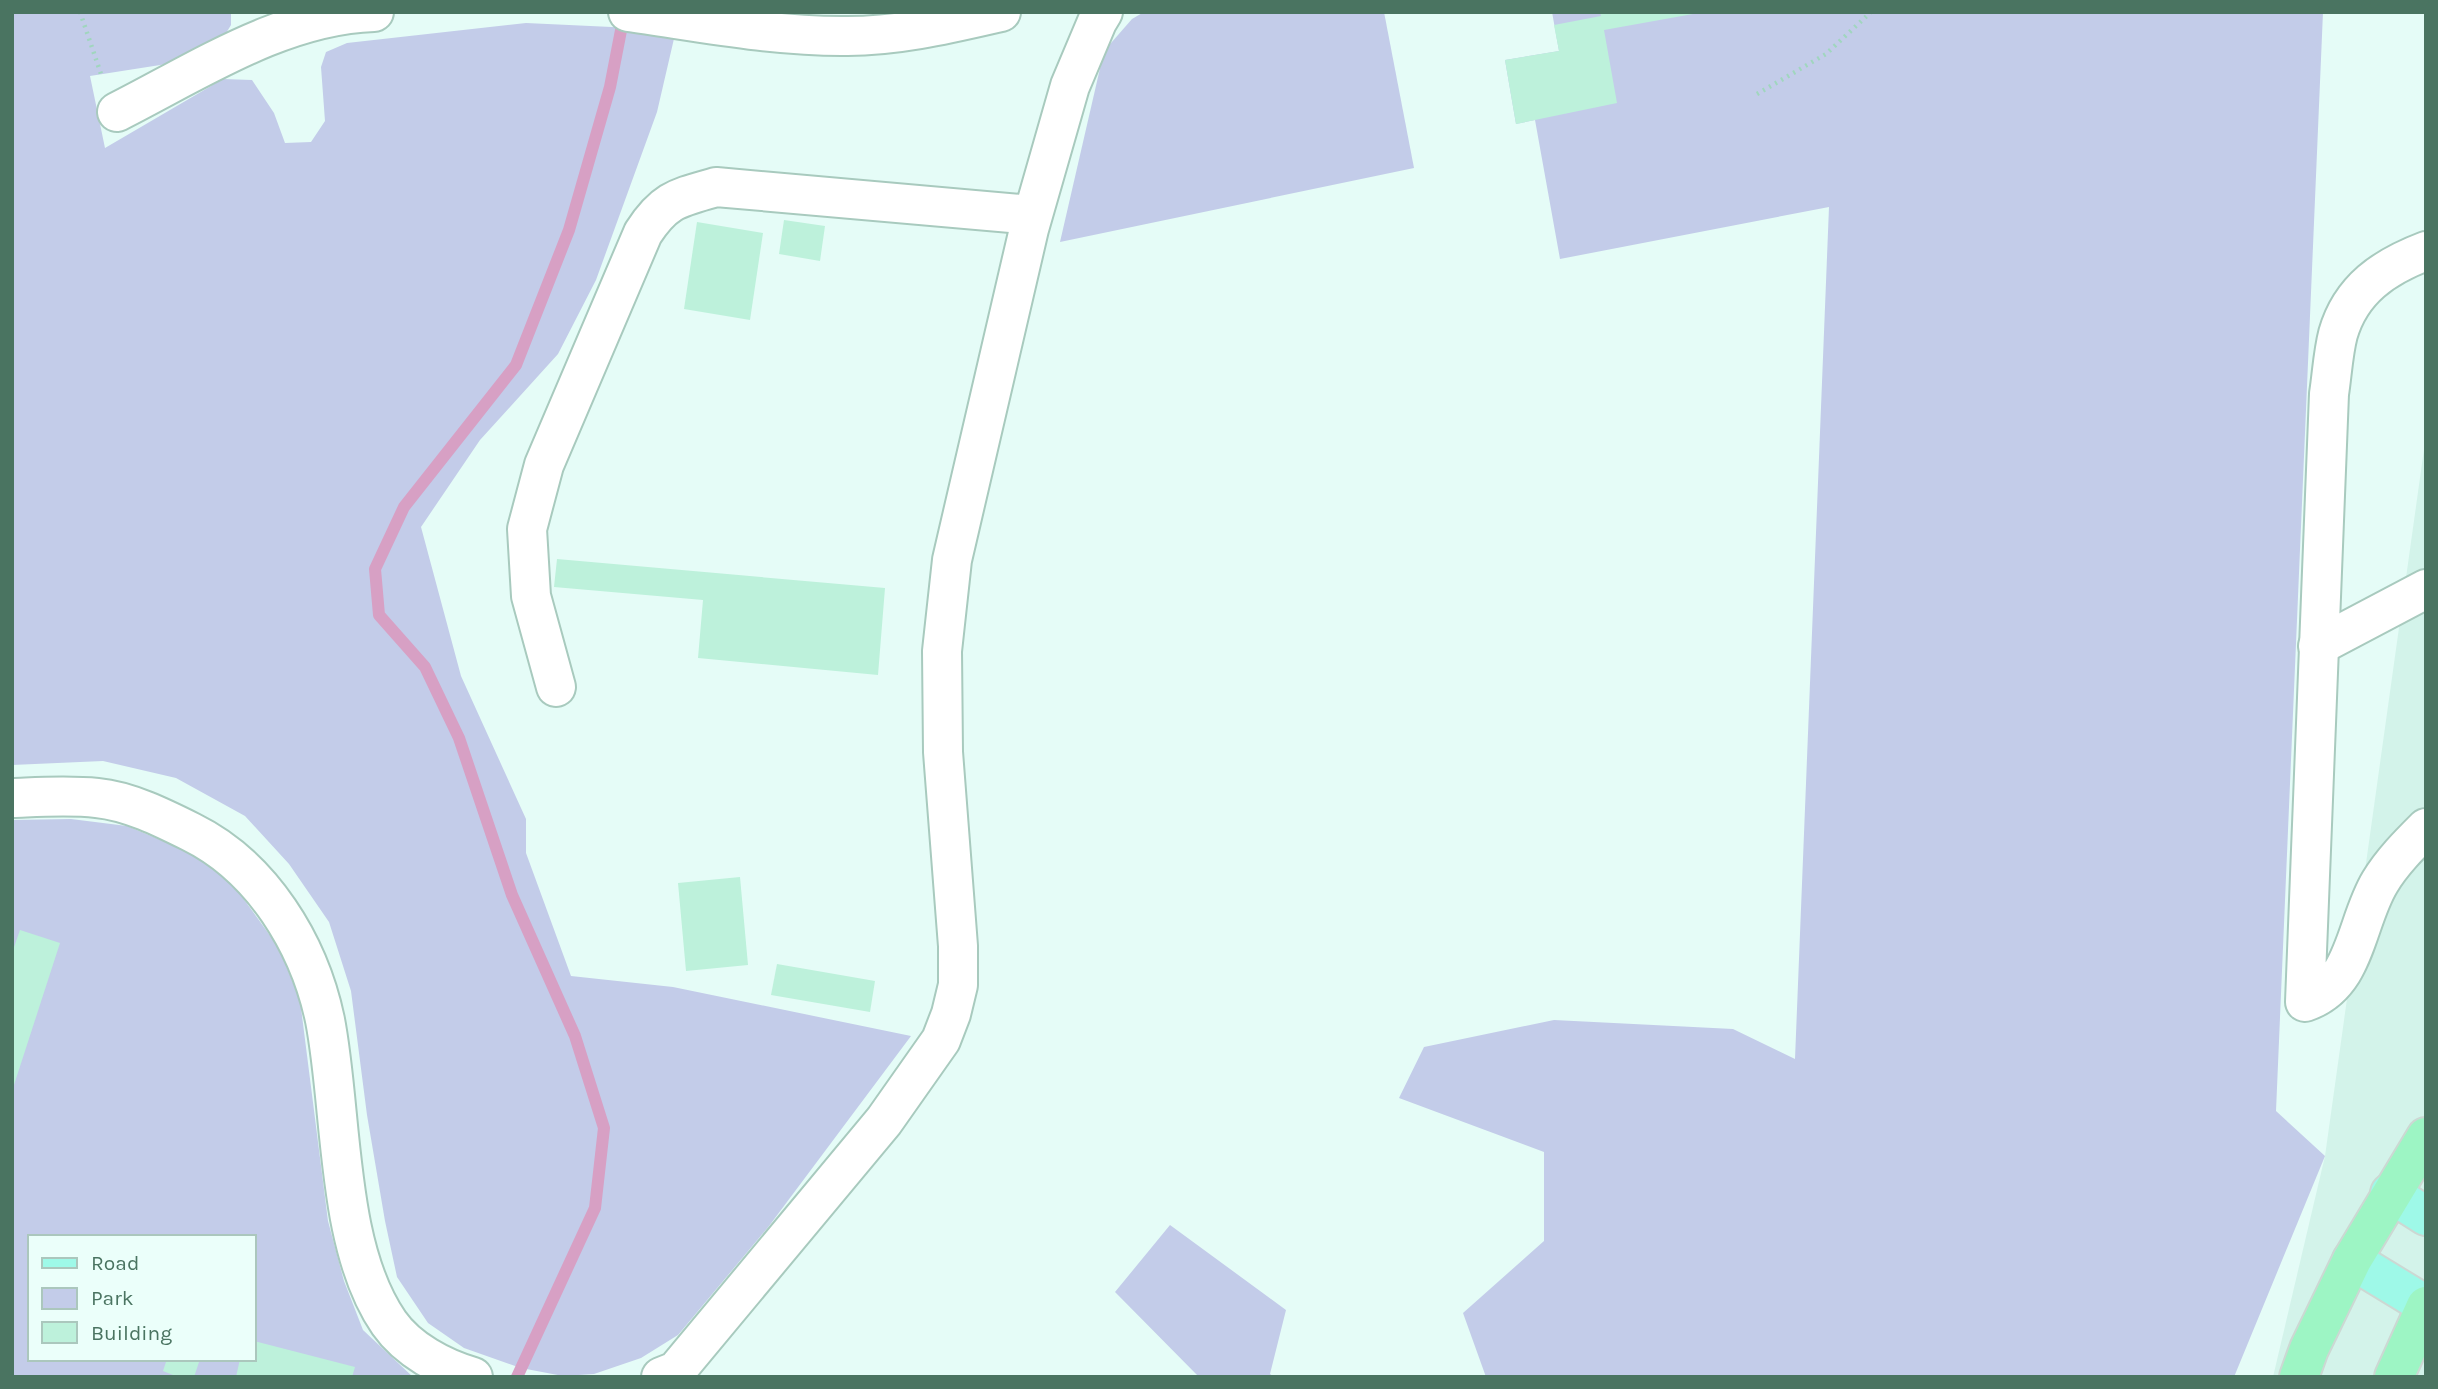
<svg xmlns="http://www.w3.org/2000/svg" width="2438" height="1389" viewBox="0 0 2438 1389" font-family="Karla,sans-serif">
  <rect width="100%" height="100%" fill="#e5fcf7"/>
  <polygon fill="#d3f3ea" points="2426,435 2426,1377 2273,1377 2325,1156"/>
  <g fill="#c3cce9" fill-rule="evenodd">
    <polygon points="12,12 231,12 231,25 223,38 173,63 90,76 105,148 223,79 252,80 274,113 285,143 311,142 325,121 321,67 326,52 347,43 526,23 676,30 657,112 596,280 558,354 480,440 421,527 461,676 526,819 526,853 571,976 673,987 911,1036 769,1226 678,1335 641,1358 594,1374 563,1376 521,1368 464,1348 428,1323 397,1277 385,1221 367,1115 351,991 329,922 289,864 245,816 176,778 103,761 12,765"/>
    <polygon points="1144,12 1384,12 1414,168 1060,242 1104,51 1132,19"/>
    <polygon points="1552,12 2323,12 2276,1111 2325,1156 2234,1377 1486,1377 1463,1313 1544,1241 1544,1152 1399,1098 1424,1047 1554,1020 1733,1029 1795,1059 1829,207 1560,259 1535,120 1516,124 1505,60 1559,51"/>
    <path d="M71,819L127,826L197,855L235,887L279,948L300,1000L328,1221L344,1281L363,1330L413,1377H12V820ZM30,1237H254V1359H30Z"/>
    <polygon points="1170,1225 1286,1310 1270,1374 1274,1377 1199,1377 1115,1292"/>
  </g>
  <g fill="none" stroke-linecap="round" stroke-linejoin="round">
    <polyline stroke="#d7a0c4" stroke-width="12" points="517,1377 595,1208 604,1128 575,1036 512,895 459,738 425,667 379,615 375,569 404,507 516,365 569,230 610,87 624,15"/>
  </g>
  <g fill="#bdf1db">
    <polygon points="1600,12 1693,14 1604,30 1617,103 1516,124 1505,60 1559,51 1554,25 1601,16"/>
    <polygon points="784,220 825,226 820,261 779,254"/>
    <polygon points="697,222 763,233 750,320 684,309"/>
    <polygon points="557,559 885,588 878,675 698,658 703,600 554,587"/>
    <polygon points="740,877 748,965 686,971 678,883"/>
    <polygon points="20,930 60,943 13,1088 12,953"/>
    <polygon points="777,964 875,981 870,1012 771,995"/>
    <polygon points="254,1341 355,1367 352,1377 236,1377 240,1359 254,1359"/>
    <polygon points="167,1359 200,1359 194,1377 178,1377 163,1371"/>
  </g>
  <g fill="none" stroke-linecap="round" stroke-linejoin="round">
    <defs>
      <g id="minor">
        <path d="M628,12C699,22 770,36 842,36C895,37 949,24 1001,12"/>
        <path d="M117,112C198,71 282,15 374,12"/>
        <path d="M2426,251C2384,267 2351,289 2338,334C2333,353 2332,375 2329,394L2305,1002C2357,984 2355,923 2380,882C2392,862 2409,845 2426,828"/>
        <polyline points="2318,646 2426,589"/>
        <path d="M556,687L531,596L527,529L544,465L643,233C665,199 678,198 716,187L1032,215"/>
        <path d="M12,798C40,797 69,795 97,798C129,801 163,818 191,832C262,867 309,944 325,1020C343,1112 335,1245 389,1323C408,1350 442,1368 473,1377"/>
        <polyline points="661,1377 676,1371 884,1121 941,1040 951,1014 958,985 958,946 943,752 942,651 952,560 1029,229 1070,86 1097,22 1103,12"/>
      </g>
      <g id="major">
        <polyline points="2390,1193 2426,1216"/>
        <polyline points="2352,1260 2426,1305"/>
      </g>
      <g id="highway">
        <polyline points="2299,1377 2309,1349 2352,1260 2426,1137"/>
        <polyline points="2394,1377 2426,1306"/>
      </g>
    </defs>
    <use href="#minor" stroke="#a8cabe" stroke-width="42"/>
    <use href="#major" stroke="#ccd8d3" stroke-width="42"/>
    <use href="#highway" stroke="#ccd8d3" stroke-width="42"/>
    <g stroke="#a0d6be" stroke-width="4.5" stroke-dasharray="2 5" stroke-linecap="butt">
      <polyline points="80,12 102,77"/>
      <polyline points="1757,94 1826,54 1871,12"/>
    </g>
    <use href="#minor" stroke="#fff" stroke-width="38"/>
    <use href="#major" stroke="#9ef9e8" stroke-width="38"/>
    <use href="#highway" stroke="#9df5c4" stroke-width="38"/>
  </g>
  <rect width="2438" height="1389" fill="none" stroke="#4a7461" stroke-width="28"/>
  <rect x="28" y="1235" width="228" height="126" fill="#ebfffa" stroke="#abc7bd" stroke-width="2"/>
  <rect x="42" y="1258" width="35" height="10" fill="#9ef9e8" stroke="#abc7bd" stroke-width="2"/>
  <text x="91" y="1270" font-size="21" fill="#4a7461">Road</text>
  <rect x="42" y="1288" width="35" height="21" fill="#c3cce9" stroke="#abc7bd" stroke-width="2"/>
  <text x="91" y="1305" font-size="21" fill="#4a7461">Park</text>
  <rect x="42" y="1322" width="35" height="21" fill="#bdf1db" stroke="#abc7bd" stroke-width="2"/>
  <text x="91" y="1340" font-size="21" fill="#4a7461">Building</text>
</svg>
